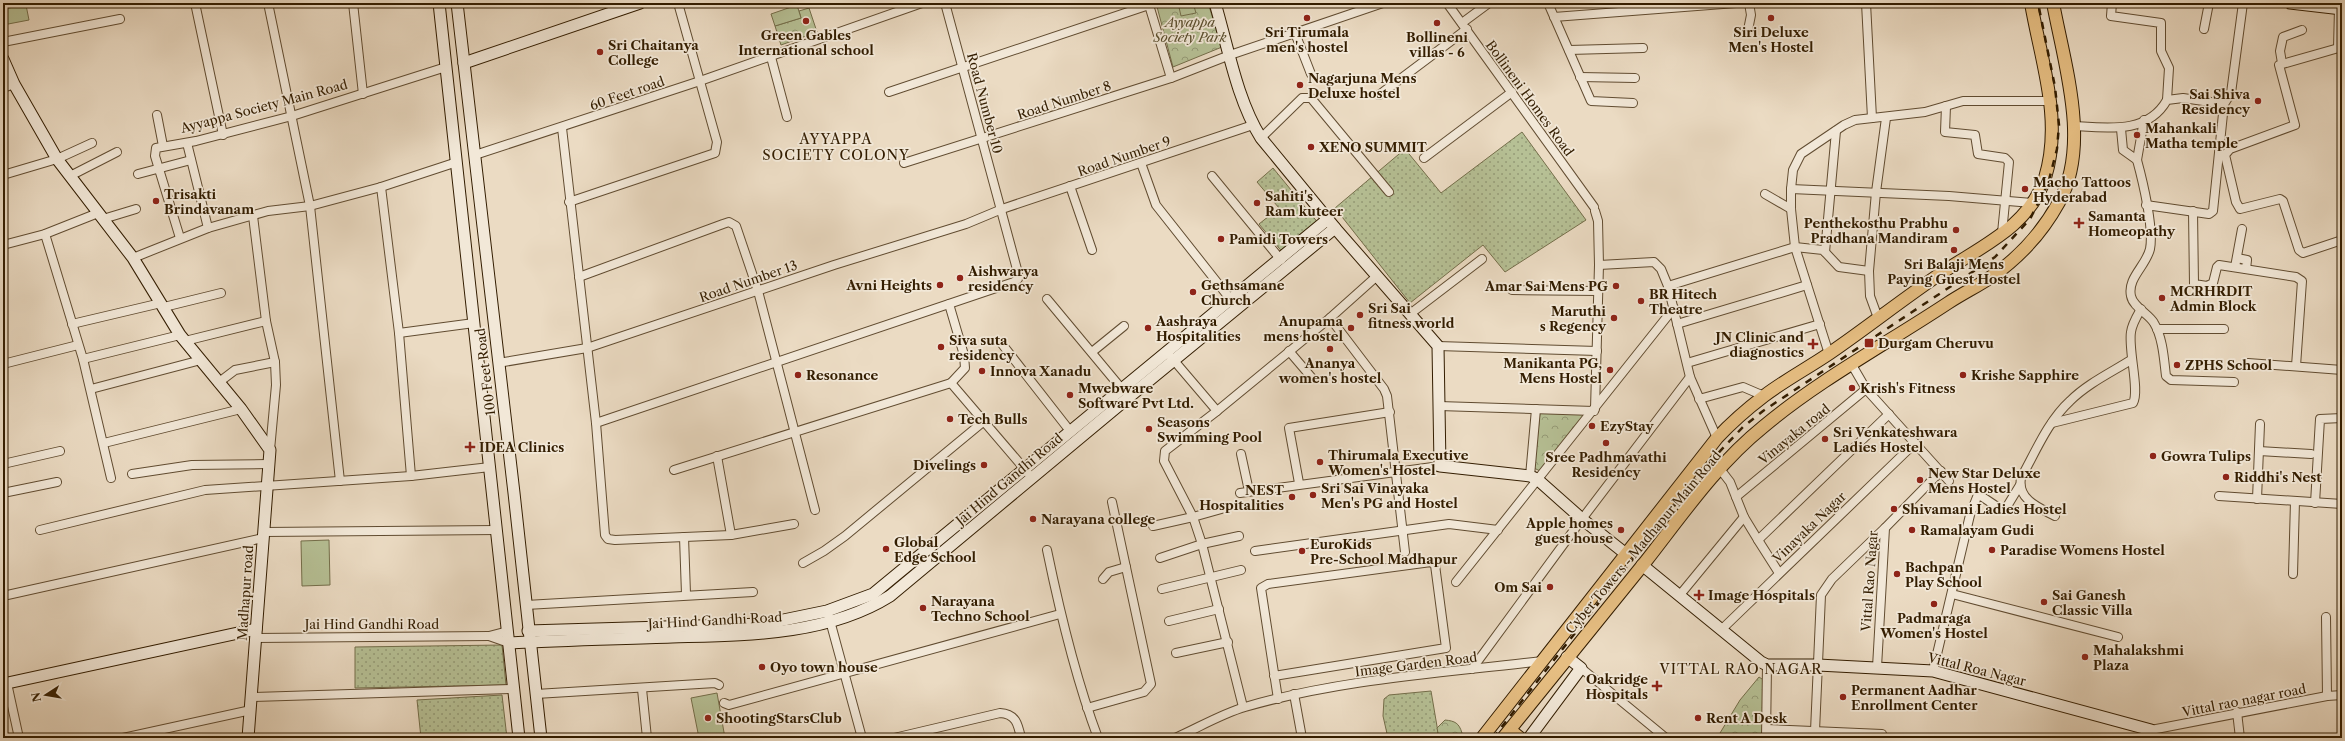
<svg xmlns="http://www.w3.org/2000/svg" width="2345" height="741" viewBox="0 0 2345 741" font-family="'Libre Caslon Text',serif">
  <defs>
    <pattern id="grass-dots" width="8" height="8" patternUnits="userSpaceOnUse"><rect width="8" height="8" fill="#b6c095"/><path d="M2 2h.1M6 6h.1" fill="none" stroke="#959b77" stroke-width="1.8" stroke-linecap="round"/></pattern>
    <pattern id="park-crowns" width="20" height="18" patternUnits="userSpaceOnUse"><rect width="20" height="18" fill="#b6c095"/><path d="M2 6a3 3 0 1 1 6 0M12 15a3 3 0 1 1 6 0" fill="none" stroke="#959b77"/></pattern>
  </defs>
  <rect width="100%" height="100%" fill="#ebdbc3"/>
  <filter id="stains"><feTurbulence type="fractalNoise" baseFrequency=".005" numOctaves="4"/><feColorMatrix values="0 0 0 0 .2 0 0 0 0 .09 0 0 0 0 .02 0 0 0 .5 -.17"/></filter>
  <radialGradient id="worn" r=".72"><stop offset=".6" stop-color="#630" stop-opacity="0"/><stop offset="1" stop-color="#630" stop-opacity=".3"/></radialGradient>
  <g fill="url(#grass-dots)" stroke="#746e4a">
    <polygon points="1522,132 1586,220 1505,272 1483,245 1410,303 1335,208 1405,149 1441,193"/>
    <polygon points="1273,168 1319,224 1284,254 1259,224 1279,208 1257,182"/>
    <polygon points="502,645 506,685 355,688 355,647"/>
    <polygon points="1431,691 1439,738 1388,738 1383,716 1384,699 1389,695"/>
    <polygon points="502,695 507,738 421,738 417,700"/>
  </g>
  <g fill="url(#park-crowns)" stroke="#746e4a">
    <polygon points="1156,3 1208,3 1222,47 1173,67"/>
    <polygon points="809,8 817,32 781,45 775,26 801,18 799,11"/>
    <polygon points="1540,413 1586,413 1540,471 1534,468"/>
    <polygon points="1759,677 1765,681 1764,738 1717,738 1740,700"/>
    <path d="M1445,720C1455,721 1459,723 1462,733L1457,738H1439L1437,728Z"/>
  </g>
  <g fill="#b6c095" stroke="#746e4a">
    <polygon points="1178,3 1193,3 1196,13 1181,16"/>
    <polygon points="26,5 29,20 3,25 3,9"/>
    <polygon points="797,5 801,18 775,26 771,14"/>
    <polygon points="329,540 330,585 302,586 301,541"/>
    <polygon points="717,693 725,738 699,738 691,698"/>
  </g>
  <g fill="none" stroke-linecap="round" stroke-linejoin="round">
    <defs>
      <g id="street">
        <polyline points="195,3 223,135"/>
        <polyline points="268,3 310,206 340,481"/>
        <polyline points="353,3 363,94"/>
        <polyline points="1447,3 1594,207"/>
        <polyline points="1548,3 1591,101 1633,103"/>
        <polyline points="1866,3 1872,118"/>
        <polyline points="2112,3 2111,16 2161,23 2161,51 2169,68 2167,100"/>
        <polyline points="1149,5 1171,78"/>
        <polyline points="1554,17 1736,3"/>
        <polyline points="1462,23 1489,3"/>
        <polyline points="2204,29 2209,3"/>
        <polyline points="1748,30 1751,15 1749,3"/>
        <polyline points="1295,33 1311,74"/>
        <polyline points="3,42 120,19"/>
        <polyline points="2342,47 2279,65 2295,125 2230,149 2225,155 2236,202 2240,209 2280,199 2283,201 2299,250 2303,253 2342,240"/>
        <polyline points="2338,48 2339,8"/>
        <polyline points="1569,50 1643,48"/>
        <polyline points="771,57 787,117"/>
        <polyline points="2282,63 2280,51 2283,37 2302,30"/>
        <polyline points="1580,77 1635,78"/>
        <polyline points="3,88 14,84"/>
        <polyline points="889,92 1149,5 1149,3"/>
        <polyline points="1379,95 1467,29"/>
        <polyline points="1946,106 1945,132 1975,135 1978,154 2005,158 2009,162 2002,233"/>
        <polyline points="157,115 163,146"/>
        <path d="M2075,126C2108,128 2148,134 2167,100L2183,98L2224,104"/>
        <polyline points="562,128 596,423 605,535 608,539 615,540 731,535 794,524"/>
        <path d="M2121,129L2123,150L2137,160C2143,182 2154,228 2150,249C2146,266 2127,278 2131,296C2133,307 2149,314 2154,323C2163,338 2164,360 2166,376L2171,380L2234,382"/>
        <polyline points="1261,138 1302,98 1311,98 1389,192"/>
        <polyline points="187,143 208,228"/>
        <polyline points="475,155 700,81 922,3"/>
        <polyline points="1424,158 1512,92"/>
        <polyline points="2137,160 2144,120"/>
        <polyline points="904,163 1171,78 1230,55 1383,3"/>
        <polyline points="1141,163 1156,205 1231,300"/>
        <polyline points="138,174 191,160"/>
        <polyline points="3,175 57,159 92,143"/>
        <polyline points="70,176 117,152"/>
        <polyline points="1212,176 1281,260"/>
        <polyline points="1070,186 1092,250"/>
        <polyline points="381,187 399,333 411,476"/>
        <polyline points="1791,189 1949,196 2032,203"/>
        <polyline points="1765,194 1791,209"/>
        <polyline points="569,202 715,153 717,142 678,3"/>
        <polyline points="2146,205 2209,214 2213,211 2224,104 2231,93 2243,3"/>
        <polyline points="2193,211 2194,284 2207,286 2213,283 2217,267 2219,265 2296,277 2302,281 2296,366"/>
        <polyline points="253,216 266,321 275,362 276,385 270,450"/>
        <polyline points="103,219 136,209"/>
        <polyline points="45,234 83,359 111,478"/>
        <polyline points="180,238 155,156 156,148 196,141 292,116 446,67"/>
        <polyline points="3,245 45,234 98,213"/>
        <polyline points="1825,252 1836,131"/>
        <polyline points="133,258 208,228 268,211 310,206 381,187 457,162"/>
        <polyline points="2237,258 2247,260 2246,269"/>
        <polyline points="1599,265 1654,262 1661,269 1668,286 1690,377 1717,438"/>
        <polyline points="2235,267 2242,229"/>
        <polyline points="579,277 723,224 729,222 736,226 758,291 815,510"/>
        <polyline points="1668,286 1795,247 1823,250 1839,267 1869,271"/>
        <polyline points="1512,290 1598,291"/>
        <polyline points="1047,299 1121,388"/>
        <polyline points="949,304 964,355 965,368 951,383"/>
        <polyline points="164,307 221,293"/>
        <polyline points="1410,314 1482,259"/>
        <polyline points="1330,318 1384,389 1387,396 1405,552"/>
        <polyline points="1878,318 1870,296 1869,271 1876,192 1886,118"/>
        <polyline points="72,324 161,303"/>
        <polyline points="1677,324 1807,285"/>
        <polyline points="2157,329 2224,329"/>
        <polyline points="399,333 474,323"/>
        <polyline points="185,341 266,321"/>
        <polyline points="1002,344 1070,431"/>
        <polyline points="1438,346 1597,351"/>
        <polyline points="1289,351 1312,378"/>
        <polyline points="1092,352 1124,326"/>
        <polyline points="1829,354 1795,247 1791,209 1791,189 1793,170 1801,154 1844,125 1855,120 1925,112 1963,101 2051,101"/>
        <polyline points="1171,357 1217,411"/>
        <polyline points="83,359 180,335"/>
        <polyline points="498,363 587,348 834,265 966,224 1002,209 1253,125"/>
        <polyline points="1687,363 1820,324"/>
        <polyline points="2248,363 2342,370"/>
        <polyline points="3,364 78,345"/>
        <polyline points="1852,365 1866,389 1949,481"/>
        <polyline points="218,383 235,370 275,362"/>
        <polyline points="91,389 201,360"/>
        <polyline points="1699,399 1743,387 1764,396"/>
        <polyline points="1439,406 1594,411"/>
        <polyline points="1595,409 1599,265 1598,221 1595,211"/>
        <polyline points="596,423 1014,282 1018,279 1018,273 945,3"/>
        <path d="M2052,423L2133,403C2140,391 2128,350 2131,332C2132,324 2137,316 2141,309"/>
        <polyline points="104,443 241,409"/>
        <polyline points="2259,451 2311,454"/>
        <polyline points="1241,454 1249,491"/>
        <polyline points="717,456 731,535"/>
        <polyline points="3,464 60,451"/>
        <polyline points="1720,469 1730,482 1744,517 1758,540 1889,414"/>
        <polyline points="674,470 951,383 1028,473"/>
        <polyline points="132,474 192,465 268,464"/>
        <polyline points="1530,476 1536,409"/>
        <polyline points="1299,483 1289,428 1390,412"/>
        <polyline points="3,493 57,482"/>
        <polyline points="1240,493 1440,466"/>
        <polyline points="2219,496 2342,504"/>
        <polyline points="1736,497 1866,389"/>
        <polyline points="2257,499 2260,424"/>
        <polyline points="2315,503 2320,419 2342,418"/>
        <path d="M2055,516C2040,508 2017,500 2021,478C2035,453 2048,421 2070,401C2087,384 2110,373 2131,360"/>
        <polyline points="1153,526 1193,517 1225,508"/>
        <polyline points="40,530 205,490 411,476 490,467"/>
        <polyline points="264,532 497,530"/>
        <polyline points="684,537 686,594"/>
        <polyline points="1758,540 1779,573"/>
        <path d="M1047,550C1060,613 1075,677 1098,738"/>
        <polyline points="1255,551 1449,524 1498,530"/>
        <polyline points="1160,558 1202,544 1239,536"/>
        <polyline points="803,563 824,551 845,536 983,422"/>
        <polyline points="2293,574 2295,501"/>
        <polyline points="1103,579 1109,572 1126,567"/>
        <polyline points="1456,582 1674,308"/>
        <polyline points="1162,589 1241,570"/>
        <polyline points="1952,594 2118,637"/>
        <polyline points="3,596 263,538"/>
        <polyline points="1679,596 1744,517"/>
        <polyline points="526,605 753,592"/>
        <polyline points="829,617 862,738"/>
        <polyline points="2326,617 2327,696"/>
        <polyline points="1169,621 1219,609"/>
        <polyline points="1721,630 1915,443"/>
        <polyline points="508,631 489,636 509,643"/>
        <polyline points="256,638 489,636"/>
        <polyline points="1176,653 1228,642"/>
        <polyline points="1877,667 1885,528 1941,471"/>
        <polyline points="1581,668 1666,738"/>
        <polyline points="1472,669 1582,519 1690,377"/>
        <polyline points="1933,671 1970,515 1977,497 1981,496 1999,508 2006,508 2020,485"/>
        <polyline points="1274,676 1446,648 1435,565 1431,562 1268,584 1261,588 1278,699"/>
        <polyline points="7,683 19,738"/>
        <polyline points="642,689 647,738"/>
        <polyline points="536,694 715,683 719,685"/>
        <polyline points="1294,694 1302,738"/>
        <polyline points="252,697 514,689"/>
        <polyline points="724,703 729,705 1060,614"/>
        <polyline points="1243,707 1202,544 1193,517 1164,461 1165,451 1217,411 1330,318 1377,276"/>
        <polyline points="1087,708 1144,692 1151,684 1112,502"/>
        <polyline points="2237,712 2240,738"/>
        <polyline points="1767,729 1882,734 1882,738"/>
        <polyline points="2151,730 2327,696 2342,695"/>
        <polyline points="1815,731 1821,595 1832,579 1885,528"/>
        <polyline points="123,738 251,710"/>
        <path d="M894,738L1000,713C1016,714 1018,724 1021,738"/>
        <path d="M1175,738C1198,728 1221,714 1245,707C1341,679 1443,673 1542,661"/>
        <polyline points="1766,738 1767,665"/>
      </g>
      <g id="secondary">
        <polyline points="439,3 519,738"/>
        <polyline points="457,3 514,493 541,738"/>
        <path d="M1215,3C1228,47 1237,100 1261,138L1335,228L1438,346L1440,466L1530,476L1537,479L1582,519L1626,554"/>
        <polyline points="2290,3 2342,9"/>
        <polyline points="3,59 14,84 57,159 133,258 180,335 241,409 270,450 248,738"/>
        <polyline points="464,63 640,3"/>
        <polyline points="1642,565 1761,662 1767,665 1818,665 1933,671 2151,730 2152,738"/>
        <polyline points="528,631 764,624 827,611 873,594 1328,219"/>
        <path d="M509,643C563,640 618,639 672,637C744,635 826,636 890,596L1129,397L1335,228"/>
        <polyline points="3,684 256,629"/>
        <polyline points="1529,738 1581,668 1567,657"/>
      </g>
      <g id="primary">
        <polyline points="1510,730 1520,738"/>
        <path d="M1482,738L1717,438C1731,423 1747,409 1764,396C1785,380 1808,368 1830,353C1868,327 1904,298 1943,272C1980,247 2030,226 2045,178C2063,119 2041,62 2031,3"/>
        <path d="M1503,738C1551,679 1599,620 1646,561C1682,515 1717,464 1763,427C1819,380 1886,344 1948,303C1963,293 1980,285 1994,275C2022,255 2043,231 2059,202C2091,145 2064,63 2053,3"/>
      </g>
    </defs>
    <use href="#street" stroke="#614c31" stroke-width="10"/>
    <use href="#secondary" stroke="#331d00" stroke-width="13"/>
    <use href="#primary" stroke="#331d00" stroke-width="14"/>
    <use href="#street" stroke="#f2e8d8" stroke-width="8"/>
    <use href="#secondary" stroke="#f2e8d8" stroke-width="11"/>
    <use href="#primary" stroke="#e6be82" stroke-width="12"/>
    <polyline stroke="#331d00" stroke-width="2.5" stroke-dasharray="7 7" stroke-linecap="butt" points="1493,738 1704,468 1743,427 1763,411 1995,257 2030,219 2048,184 2057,149 2059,125 2055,87 2038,3"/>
  </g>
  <g fill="#8f2418" stroke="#f2e8d8" stroke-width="1.5">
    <circle cx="1307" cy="18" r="4"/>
    <circle cx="1771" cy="18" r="4"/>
    <circle cx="806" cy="21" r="4"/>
    <circle cx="1437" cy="23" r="4"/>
    <circle cx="600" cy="52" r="4"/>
    <circle cx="1300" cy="85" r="4"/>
    <circle cx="2258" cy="101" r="4"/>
    <circle cx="2137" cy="135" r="4"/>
    <circle cx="1311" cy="147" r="4"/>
    <circle cx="2025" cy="189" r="4"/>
    <circle cx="156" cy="201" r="4"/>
    <circle cx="1257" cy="203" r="4"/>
    <path d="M2077 217h4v4h4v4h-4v4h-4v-4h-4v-4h4z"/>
    <circle cx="1956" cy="230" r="4"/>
    <circle cx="1221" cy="239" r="4"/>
    <circle cx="1954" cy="250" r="4"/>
    <circle cx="960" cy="278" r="4"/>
    <circle cx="940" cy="285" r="4"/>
    <circle cx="1616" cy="286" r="4"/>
    <circle cx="1193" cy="292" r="4"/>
    <circle cx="2162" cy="298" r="4"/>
    <circle cx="1641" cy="301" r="4"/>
    <circle cx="1360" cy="315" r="4"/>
    <circle cx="1614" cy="318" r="4"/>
    <circle cx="1148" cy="328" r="4"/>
    <circle cx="1351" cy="328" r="4"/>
    <rect x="1864" y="338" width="10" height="10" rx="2"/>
    <path d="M1811 338h4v4h4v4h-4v4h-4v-4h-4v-4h4z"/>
    <circle cx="941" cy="347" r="4"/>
    <circle cx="1330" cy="349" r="4"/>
    <circle cx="2177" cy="365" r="4"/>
    <circle cx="1610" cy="370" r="4"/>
    <circle cx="982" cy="371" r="4"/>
    <circle cx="798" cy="375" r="4"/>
    <circle cx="1963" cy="375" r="4"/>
    <circle cx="1852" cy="388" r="4"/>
    <circle cx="1070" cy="395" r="4"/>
    <circle cx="950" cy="419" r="4"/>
    <circle cx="1592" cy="426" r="4"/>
    <circle cx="1149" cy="429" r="4"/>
    <circle cx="1825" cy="439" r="4"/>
    <circle cx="1606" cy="443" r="4"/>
    <path d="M468 441h4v4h4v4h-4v4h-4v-4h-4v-4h4z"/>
    <circle cx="2153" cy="456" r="4"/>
    <circle cx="1320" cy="462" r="4"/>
    <circle cx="984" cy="465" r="4"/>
    <circle cx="2226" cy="477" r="4"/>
    <circle cx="1920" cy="480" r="4"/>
    <circle cx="1313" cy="495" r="4"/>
    <circle cx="1292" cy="497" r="4"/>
    <circle cx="1894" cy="509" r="4"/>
    <circle cx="1033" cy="519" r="4"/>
    <circle cx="1621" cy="530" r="4"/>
    <circle cx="1912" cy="530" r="4"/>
    <circle cx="886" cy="549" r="4"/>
    <circle cx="1992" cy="550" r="4"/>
    <circle cx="1302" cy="551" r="4"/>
    <circle cx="1897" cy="574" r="4"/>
    <circle cx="1550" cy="587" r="4"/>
    <path d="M1697 589h4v4h4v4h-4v4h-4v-4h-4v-4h4z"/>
    <circle cx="2044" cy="602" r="4"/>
    <circle cx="1934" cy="604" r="4"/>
    <circle cx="923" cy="608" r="4"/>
    <circle cx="2085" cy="657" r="4"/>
    <circle cx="762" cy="667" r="4"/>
    <path d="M1655 680h4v4h4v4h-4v4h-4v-4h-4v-4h4z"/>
    <circle cx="1843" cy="697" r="4"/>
    <circle cx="708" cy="718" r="4"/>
    <circle cx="1698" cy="718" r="4"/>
  </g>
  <g text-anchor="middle" stroke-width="3.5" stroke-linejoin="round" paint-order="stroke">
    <g font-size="13" font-style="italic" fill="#5a4e2d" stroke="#f2e8d8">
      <text x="1190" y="27">Ayyappa<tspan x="1190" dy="15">Society Park</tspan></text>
    </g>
    <g font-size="13" font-weight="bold" fill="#331d00" stroke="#f2e8d8" text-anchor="start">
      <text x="1307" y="37" text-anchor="middle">Sri Tirumala<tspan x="1307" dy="15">men's hostel</tspan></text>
      <text x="1771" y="37" text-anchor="middle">Siri Deluxe<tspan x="1771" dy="15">Men's Hostel</tspan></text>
      <text x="806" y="40" text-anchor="middle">Green Gables<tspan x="806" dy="15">International school</tspan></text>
      <text x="1437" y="42" text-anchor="middle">Bollineni<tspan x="1437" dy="15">villas - 6</tspan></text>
      <text x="608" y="50">Sri Chaitanya<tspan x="608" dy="15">College</tspan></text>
      <text x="1308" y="83">Nagarjuna Mens<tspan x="1308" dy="15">Deluxe hostel</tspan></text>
      <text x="2250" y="99" text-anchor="end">Sai Shiva<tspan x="2250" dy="15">Residency</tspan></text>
      <text x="2145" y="133">Mahankali<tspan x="2145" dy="15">Matha temple</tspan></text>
      <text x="1319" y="152">XENO SUMMIT</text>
      <text x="2033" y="187">Macho Tattoos<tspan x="2033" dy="15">Hyderabad</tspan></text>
      <text x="164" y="199">Trisakti<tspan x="164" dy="15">Brindavanam</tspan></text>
      <text x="1265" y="201">Sahiti's<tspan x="1265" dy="15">Ram kuteer</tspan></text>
      <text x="2088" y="221">Samanta<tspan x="2088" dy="15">Homeopathy</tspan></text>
      <text x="1948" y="228" text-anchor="end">Penthekosthu Prabhu<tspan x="1948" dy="15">Pradhana Mandiram</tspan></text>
      <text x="1229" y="244">Pamidi Towers</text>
      <text x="1954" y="269" text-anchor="middle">Sri Balaji Mens<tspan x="1954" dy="15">Paying Guest Hostel</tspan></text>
      <text x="968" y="276">Aishwarya<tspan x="968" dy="15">residency</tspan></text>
      <text x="932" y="290" text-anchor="end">Avni Heights</text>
      <text x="1201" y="290">Gethsamane<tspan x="1201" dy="15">Church</tspan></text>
      <text x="1608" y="291" text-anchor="end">Amar Sai Mens PG</text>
      <text x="2170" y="296">MCRHRDIT<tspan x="2170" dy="15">Admin Block</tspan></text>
      <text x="1649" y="299">BR Hitech<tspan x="1649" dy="15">Theatre</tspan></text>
      <text x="1368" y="313">Sri Sai<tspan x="1368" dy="15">fitness world</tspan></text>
      <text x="1606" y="316" text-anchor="end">Maruthi<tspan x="1606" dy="15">s Regency</tspan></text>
      <text x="1156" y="326">Aashraya<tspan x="1156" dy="15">Hospitalities</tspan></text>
      <text x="1343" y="326" text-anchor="end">Anupama<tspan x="1343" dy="15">mens hostel</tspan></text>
      <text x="1804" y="342" text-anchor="end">JN Clinic and<tspan x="1804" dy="15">diagnostics</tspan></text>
      <text x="949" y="345">Siva suta<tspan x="949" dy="15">residency</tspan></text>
      <text x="1878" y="348">Durgam Cheruvu</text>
      <text x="1330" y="368" text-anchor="middle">Ananya<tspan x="1330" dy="15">women's hostel</tspan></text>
      <text x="1602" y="368" text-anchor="end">Manikanta PG,<tspan x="1602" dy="15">Mens Hostel</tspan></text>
      <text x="2185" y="370">ZPHS School</text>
      <text x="990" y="376">Innova Xanadu</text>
      <text x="806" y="380">Resonance</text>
      <text x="1971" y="380">Krishe Sapphire</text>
      <text x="1078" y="393">Mwebware<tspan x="1078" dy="15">Software Pvt Ltd.</tspan></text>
      <text x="1860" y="393">Krish's Fitness</text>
      <text x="958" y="424">Tech Bulls</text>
      <text x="1157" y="427">Seasons<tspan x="1157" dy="15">Swimming Pool</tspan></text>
      <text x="1600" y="431">EzyStay</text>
      <text x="1833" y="437">Sri Venkateshwara<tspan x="1833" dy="15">Ladies Hostel</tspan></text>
      <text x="479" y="452">IDEA Clinics</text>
      <text x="1328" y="460">Thirumala Executive<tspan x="1328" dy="15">Women's Hostel</tspan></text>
      <text x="2161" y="461">Gowra Tulips</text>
      <text x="1606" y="462" text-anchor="middle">Sree Padhmavathi<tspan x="1606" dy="15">Residency</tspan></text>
      <text x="976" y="470" text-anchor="end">Divelings</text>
      <text x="1928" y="478">New Star Deluxe<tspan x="1928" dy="15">Mens Hostel</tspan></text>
      <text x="2234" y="482">Riddhi's Nest</text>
      <text x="1321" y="493">Sri Sai Vinayaka<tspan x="1321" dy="15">Men's PG and Hostel</tspan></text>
      <text x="1284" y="495" text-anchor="end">NEST<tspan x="1284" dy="15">Hospitalities</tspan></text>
      <text x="1902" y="514">Shivamani Ladies Hostel</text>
      <text x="1041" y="524">Narayana college</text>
      <text x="1613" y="528" text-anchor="end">Apple homes<tspan x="1613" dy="15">guest house</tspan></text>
      <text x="1920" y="535">Ramalayam Gudi</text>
      <text x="894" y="547">Global<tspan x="894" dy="15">Edge School</tspan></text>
      <text x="1310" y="549">EuroKids<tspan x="1310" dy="15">Pre-School Madhapur</tspan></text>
      <text x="2000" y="555">Paradise Womens Hostel</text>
      <text x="1905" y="572">Bachpan<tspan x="1905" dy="15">Play School</tspan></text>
      <text x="1542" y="592" text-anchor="end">Om Sai</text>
      <text x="1708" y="600">Image Hospitals</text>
      <text x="2052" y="600">Sai Ganesh<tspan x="2052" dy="15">Classic Villa</tspan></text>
      <text x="931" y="606">Narayana<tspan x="931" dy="15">Techno School</tspan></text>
      <text x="1934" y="623" text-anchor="middle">Padmaraga<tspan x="1934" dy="15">Women's Hostel</tspan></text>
      <text x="2093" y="655">Mahalakshmi<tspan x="2093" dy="15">Plaza</tspan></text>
      <text x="770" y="672">Oyo town house</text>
      <text x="1648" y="684" text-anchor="end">Oakridge<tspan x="1648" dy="15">Hospitals</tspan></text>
      <text x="1851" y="695">Permanent Aadhar<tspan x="1851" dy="15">Enrollment Center</tspan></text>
      <text x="716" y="723">ShootingStarsClub</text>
      <text x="1706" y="723">Rent A Desk</text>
    </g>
    <g font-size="13" fill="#331d00" stroke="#f2e8d8">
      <text transform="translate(627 93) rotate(-19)" y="5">60 Feet road</text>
      <text transform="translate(1530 98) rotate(54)" y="5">Bollineni Homes Road</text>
      <text transform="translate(1064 100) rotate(-18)" y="5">Road Number 8</text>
      <text transform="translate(985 103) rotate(75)" y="5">Road Number 10</text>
      <text transform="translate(264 106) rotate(-15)" y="5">Ayyappa Society Main Road</text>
      <text transform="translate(1124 156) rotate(-19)" y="5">Road Number 9</text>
      <text transform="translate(748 281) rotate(-19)" y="5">Road Number 13</text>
      <text transform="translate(485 372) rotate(-97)" y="5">100 Feet Road</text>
      <text transform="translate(1794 434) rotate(-39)" y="5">Vinayaka road</text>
      <text transform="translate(1009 479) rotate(-40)" y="5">Jai Hind Gandhi Road</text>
      <text transform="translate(1809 527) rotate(-44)" y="5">Vinayaka Nagar</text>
      <text transform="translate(1643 542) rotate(-50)" y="5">Cyber Towers - Madhapur Main Road</text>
      <text transform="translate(1869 581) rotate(-86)" y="5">Vittal Rao Nagar</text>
      <text transform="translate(245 593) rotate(-86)" y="5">Madhapur road</text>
      <text transform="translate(715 620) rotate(-3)" y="5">Jai Hind Gandhi Road</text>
      <text x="372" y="629">Jai Hind Gandhi Road</text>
      <text transform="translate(1416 664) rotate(-7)" y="5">Image Garden Road</text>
      <text transform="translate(1977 669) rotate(14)" y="5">Vittal Roa Nagar</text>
      <text transform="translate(2244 700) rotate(-11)" y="5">Vittal rao nagar road</text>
    </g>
    <g font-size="14" letter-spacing="1" fill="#331d00" stroke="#f2e8d8">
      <text x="836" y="144">AYYAPPA<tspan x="836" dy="16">SOCIETY COLONY</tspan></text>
      <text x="1741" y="674">VITTAL RAO NAGAR</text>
    </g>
  </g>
  <rect width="2345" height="741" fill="none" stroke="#ebdbc3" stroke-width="16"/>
  <rect x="4" y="4" width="2337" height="733" fill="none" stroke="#331d00" stroke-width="2"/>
  <rect x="8" y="8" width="2329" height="725" fill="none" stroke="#331d00"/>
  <g transform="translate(46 695) rotate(258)" stroke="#f2e8d8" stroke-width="3" paint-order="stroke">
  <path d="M0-3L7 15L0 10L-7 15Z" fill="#331d00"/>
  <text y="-6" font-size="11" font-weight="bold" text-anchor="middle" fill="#331d00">N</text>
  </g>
  <rect width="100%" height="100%" filter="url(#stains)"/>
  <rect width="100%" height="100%" fill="url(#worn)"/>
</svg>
